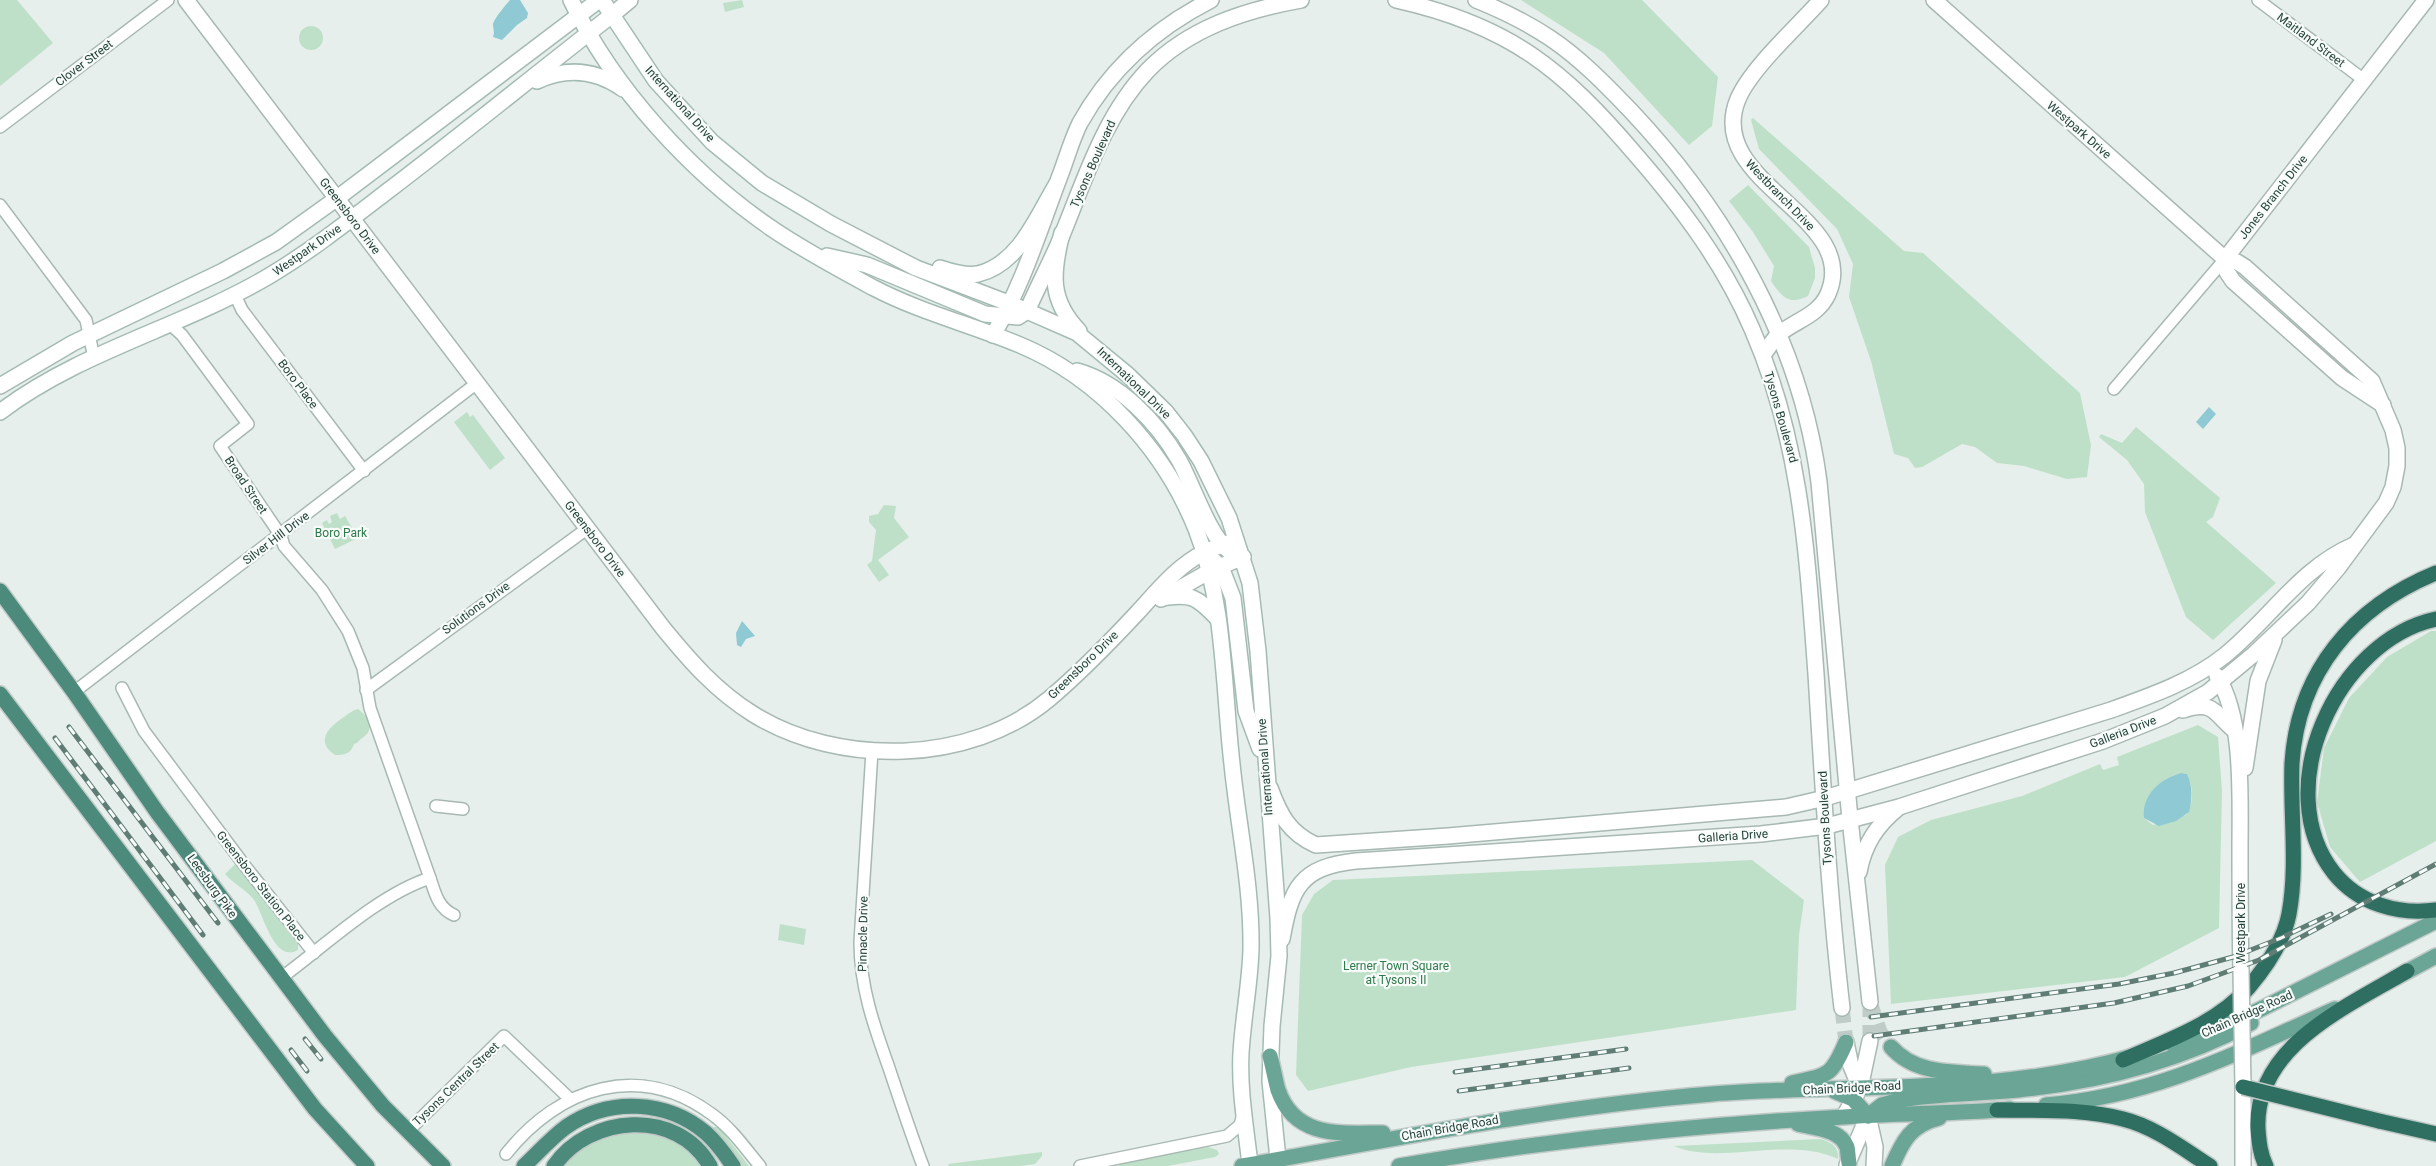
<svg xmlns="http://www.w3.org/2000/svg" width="2436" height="1166" viewBox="0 0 2436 1166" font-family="Roboto,sans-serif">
  <rect width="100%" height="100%" fill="#e6efeb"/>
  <g fill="#bfe0c8" fill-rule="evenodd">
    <polygon points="0,0 17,0 53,43 0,86"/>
    <polygon points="742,0 744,7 725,12 723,3"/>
    <polygon points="1521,0 1642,0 1718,77 1712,126 1689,145 1604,53"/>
    <circle cx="311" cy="38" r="12"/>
    <polygon points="1753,118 1904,251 1923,253 2080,393 2091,445 2087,477 2067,479 2024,466 1997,463 1975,447 1962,444 1922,467 1915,468 1908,458 1894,454 1871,361 1849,297 1853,264 1837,229 1759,149 1751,120"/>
    <path d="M1748,185L1809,247L1815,268V278L1808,296C1789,306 1781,296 1771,281L1774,266L1753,232L1729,201Z"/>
    <polygon points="467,412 470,417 473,415 505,458 490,470 454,422"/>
    <polygon points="2136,427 2220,498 2213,517 2206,522 2276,583 2213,640 2186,617 2145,512 2144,484 2127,460 2099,437 2101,434 2122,443"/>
    <polygon points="884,505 896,506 894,518 909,537 878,560 889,575 879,582 867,565 872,561 876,530 869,522 869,516 878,514"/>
    <polygon points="337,513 340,519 345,516 358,538 335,549 322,523 327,520 329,524 332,522 330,516"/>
    <polygon points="2431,631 2436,631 2436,841 2360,882 2330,847 2317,802 2324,748 2349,698 2387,657"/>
    <path d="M358,709C366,714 374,726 367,734C363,738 360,739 357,743L354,744C351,754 344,755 335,755C316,742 327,729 341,719C347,715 351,711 358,709Z"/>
    <path d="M2198,725L2218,737L2222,791L2219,928L2125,977L1891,1004L1885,865L1898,837L1931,820L2022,796L2100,764L2103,770L2119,765L2117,757ZM2185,773C2194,782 2194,805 2186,815L2153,825L2144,818L2147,803L2173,776Z"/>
    <polygon points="1752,860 1804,900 1799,935 1796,1010 1411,1067 1308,1091 1296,1075 1302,915 1314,894 1333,880"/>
    <path d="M235,864L298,944V950C274,964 264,915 254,900C246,889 233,884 225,874Z"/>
    <polygon points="780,924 806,929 804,945 778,940"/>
    <polygon points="714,1127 719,1127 749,1166 739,1166 712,1131"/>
    <polygon points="650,1130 685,1144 704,1166 562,1166 570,1155 613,1131"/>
    <path d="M1820,1139C1831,1142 1839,1146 1838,1159C1788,1135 1720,1166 1674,1146Z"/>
    <polygon points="1208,1147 1217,1150 1219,1154 1215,1157 1168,1166 1119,1166 1120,1162"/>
    <polygon points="1042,1152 1042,1156 1035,1164 1020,1166 949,1166 948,1164"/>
  </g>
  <g fill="#8ec9d4">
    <path d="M510,0H520L528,13L527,18L517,25L502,40L493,37C495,32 493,29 493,24C495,17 505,6 510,0Z"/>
    <polygon points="2209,407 2216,414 2203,429 2196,422"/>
    <polygon points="742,621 755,636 746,639 741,647 737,645 736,633"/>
    <path d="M2182,773L2187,774C2193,786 2192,800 2189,812L2176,821L2159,826L2144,818C2141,795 2161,778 2182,773Z"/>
  </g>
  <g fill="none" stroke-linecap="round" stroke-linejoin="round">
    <g stroke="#bfccc8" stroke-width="15" stroke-dasharray="15 8" stroke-linecap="butt">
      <polyline points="1870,1002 1870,1041"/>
      <polyline points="1842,1008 1846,1042"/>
    </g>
    <polyline stroke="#bfccc8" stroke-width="15" stroke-dasharray="15 8" stroke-linecap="butt" points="1870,1002 1880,1032 1891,1047"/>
    <defs>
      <g id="minor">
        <polyline points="2258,0 2364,80"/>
        <polyline points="0,127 168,0"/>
        <polyline points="0,205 86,320 94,358"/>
        <polyline points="235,295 242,310 364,471"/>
        <path d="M170,324L182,335L248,424L220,446L281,536L284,546L322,590L348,631L363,668L370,708L430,878C378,895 326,945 281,978"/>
        <polyline points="2114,389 2225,259"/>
        <polyline points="122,688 144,731 245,866 314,953"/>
        <polyline points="366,690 588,528"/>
        <polyline points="74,692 477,383"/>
        <path d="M872,751L860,942C860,987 874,1026 889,1068C900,1101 911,1134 923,1166"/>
        <polyline points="436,806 463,809"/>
        <path d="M430,878C435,893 438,908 454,915"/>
        <polyline points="408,1131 504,1036 570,1099"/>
        <path d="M506,1154C559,1087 640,1060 713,1115C732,1129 745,1148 760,1166"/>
        <polyline points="1080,1166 1227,1136 1240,1125 1243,1114"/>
      </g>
      <g id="tertiary">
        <path d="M186,0L663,628C690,661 716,691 753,714C838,767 970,765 1049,699C1080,673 1110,642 1138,612C1158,590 1178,565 1205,552C1214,547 1224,545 1233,541"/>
        <path d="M1396,0C1509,25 1563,69 1636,155C1682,208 1724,264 1752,329C1801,441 1807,553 1816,674C1823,786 1829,897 1842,1008"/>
        <path d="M1476,0C1501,10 1526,22 1550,38C1580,58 1606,85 1631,111C1727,213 1801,342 1819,482L1850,819L1870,1002"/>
        <polyline points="612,15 630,0"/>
        <polyline points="2225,259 2426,0"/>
        <polyline points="2225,259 2227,272 2233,281 2342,378 2383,405"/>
        <path d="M1027,311C1037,289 1048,267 1058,245C1083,186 1102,118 1148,70C1189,28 1245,10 1301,0"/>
        <path d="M993,335C1023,285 1040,228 1061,173C1067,157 1072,139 1080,123C1110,69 1156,28 1211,0"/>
        <path d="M1763,355C1768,349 1773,339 1779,334C1796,320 1818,316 1828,294C1862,216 1703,183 1738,99C1751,68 1798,26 1821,0"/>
        <polyline points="1161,599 1210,571 1243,557"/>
        <path d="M2217,676C2244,718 2240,799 2240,848C2240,889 2240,930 2241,971"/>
        <path d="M2183,710C2214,700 2214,713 2233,729"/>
        <polyline points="2245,768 2258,681 2274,640"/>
        <path d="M1270,788C1280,815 1289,833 1316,845L1448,836L1786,807L1825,798L2111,710C2150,696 2191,682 2224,656C2270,619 2300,568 2354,545"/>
        <path d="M1859,872C1864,845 1876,826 1898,808"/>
        <path d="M1282,939C1291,888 1300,867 1356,861L1761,834L1827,826L1899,807L2103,741L2165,716L2208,692L2254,654L2308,603L2338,568L2386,503L2393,487L2397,466V448L2393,430L2372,381L2245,267L2237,262L2225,259L1934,0"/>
        <polyline points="1846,1042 1851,1066 1860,1088"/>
        <polyline points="2243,1087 2243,1166"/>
        <polyline points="1844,1116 1860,1088 1870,1041"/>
        <polyline points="1868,1116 1875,1147 1874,1166"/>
        <polyline points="1847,1165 1868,1116"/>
      </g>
      <g id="secondary">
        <path d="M571,0C613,88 691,173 771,228C803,250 839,269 874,288C920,312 972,325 1020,345C1099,378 1164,449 1196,529C1225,603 1223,685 1232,764C1238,825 1252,887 1251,949C1250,984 1243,1018 1241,1053C1239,1090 1246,1128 1250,1165"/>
        <polyline points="602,0 656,81 712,142 762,183 831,224 916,268 1011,304 1077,333 1128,375 1166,412 1184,435 1201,461 1229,518 1250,583 1258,651 1278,918 1279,956 1272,1026 1270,1081 1278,1159"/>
        <path d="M537,81C567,67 596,70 623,89"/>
        <path d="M1062,233C1052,273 1049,300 1079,331"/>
        <polyline points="827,256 867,265 985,314 1018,317 1027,311"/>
        <path d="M940,268C952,272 966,276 978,274C1019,264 1037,217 1056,185"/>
        <path d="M1077,371C1120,383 1157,422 1179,460C1192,483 1209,536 1229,551C1233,554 1239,555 1243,557"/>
        <polyline points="0,386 73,343 223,271 276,242 336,199 599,0"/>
        <path d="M0,412C80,351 183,327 269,276C311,251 350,220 389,190C464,133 537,73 612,15"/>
        <polyline points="1204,552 1221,567 1233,598 1246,711 1260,749"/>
        <path d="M1161,598C1192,593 1197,597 1218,619"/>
      </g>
      <g id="primary">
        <polyline points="2395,978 2436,956"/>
        <polyline points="2173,1045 2253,1013 2436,921"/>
        <path d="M1891,1047C1915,1074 1950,1072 1984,1074"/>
        <path d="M1270,1056C1273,1067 1275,1079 1278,1090C1295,1139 1341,1133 1383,1133"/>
        <path d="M1792,1083C1827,1075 1831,1078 1846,1042"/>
        <polyline points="1834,1091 1853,1099 1868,1116"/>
        <path d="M2046,1105C2155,1096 2237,1053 2335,1009"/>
        <path d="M1868,1116L1882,1105L1900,1100C1939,1093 1979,1094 2018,1090C2100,1082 2178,1062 2251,1023"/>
        <path d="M1798,1124C1814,1128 1840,1129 1847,1147C1848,1151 1848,1158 1849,1163"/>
        <path d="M1242,1166C1398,1138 1553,1107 1712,1094C1852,1083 1997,1096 2134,1056"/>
        <path d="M1399,1166C1546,1140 1695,1125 1844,1117C1899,1113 1955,1114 2010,1109"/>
        <path d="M1892,1166C1903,1140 1911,1125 1939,1118"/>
      </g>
      <g id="trunk">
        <polyline points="0,591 74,692 157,812 325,1036 383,1106 443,1166"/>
        <polyline points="0,694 315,1109 367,1166"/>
        <path d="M524,1166C538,1153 551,1138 566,1127C609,1097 667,1100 706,1133C717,1143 725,1154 733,1166"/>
        <path d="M554,1166C589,1115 677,1107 710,1166"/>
      </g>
      <g id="motorway">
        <path d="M2436,619C2337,640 2268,789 2334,873C2359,904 2398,915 2436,910"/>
        <path d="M2123,1060C2166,1041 2217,1024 2249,987C2266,967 2284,940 2289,914C2298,865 2290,813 2292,763C2298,672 2353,607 2436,573"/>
        <path d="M1997,1110C2039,1111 2082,1108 2123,1119C2155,1127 2182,1148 2210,1166"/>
        <polyline points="2379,1121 2436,1134"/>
        <path d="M2266,1166C2260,1154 2259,1142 2258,1129C2254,1046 2347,1007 2407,971"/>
      </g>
    </defs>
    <use href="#minor" stroke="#a8b8b2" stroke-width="14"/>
    <use href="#tertiary" stroke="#a8b8b2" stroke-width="18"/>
    <use href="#secondary" stroke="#a4bbb3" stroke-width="18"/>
    <use href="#primary" stroke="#c2cac8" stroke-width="18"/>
    <use href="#trunk" stroke="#c2cac8" stroke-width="18"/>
    <use href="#motorway" stroke="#c2cac8" stroke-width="18"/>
    <use href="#minor" stroke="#fff" stroke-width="11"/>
    <use href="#tertiary" stroke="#fff" stroke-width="15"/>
    <use href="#secondary" stroke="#fff" stroke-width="15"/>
    <use href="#primary" stroke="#6aa596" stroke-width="15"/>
    <use href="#trunk" stroke="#4c8a7c" stroke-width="15"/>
    <use href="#motorway" stroke="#2f6f62" stroke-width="15"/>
    <defs>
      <g id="rail">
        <polyline points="69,727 218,923"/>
        <polyline points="55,738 203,935"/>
        <polyline points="1871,1017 2119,984 2174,973 2233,957 2281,938 2331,914"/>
        <polyline points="1874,1036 2114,1003 2188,986 2259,960 2436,864"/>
        <polyline points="305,1039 321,1059"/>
        <polyline points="291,1050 307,1071"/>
        <polyline points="1455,1072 1626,1049"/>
        <polyline points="1459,1091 1629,1068"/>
      </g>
    </defs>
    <use href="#rail" stroke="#5f7d75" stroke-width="5"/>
    <use href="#rail" stroke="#f7fbf9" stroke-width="3" stroke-dasharray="9" stroke-linecap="butt"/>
    <defs>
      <polyline id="tertiary-bridge" points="2241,971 2243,1087"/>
      <polyline id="motorway-bridge" points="2243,1087 2379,1121"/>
    </defs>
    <use href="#tertiary-bridge" stroke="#a8b8b2" stroke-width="18" stroke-linecap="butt"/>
    <use href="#motorway-bridge" stroke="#c2cac8" stroke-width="18" stroke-linecap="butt"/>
    <use href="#tertiary-bridge" stroke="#fff" stroke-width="15"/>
    <use href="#motorway-bridge" stroke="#2f6f62" stroke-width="15"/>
  </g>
  <g text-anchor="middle" stroke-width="4.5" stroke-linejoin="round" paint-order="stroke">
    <g font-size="12" fill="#24423a" stroke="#f7fbf9">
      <text transform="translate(2311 40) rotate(37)" y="4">Maitland Street</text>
      <text transform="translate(84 63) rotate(-37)" y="4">Clover Street</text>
      <text transform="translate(680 104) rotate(48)" y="4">International Drive</text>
      <text transform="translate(2079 130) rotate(41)" y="4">Westpark Drive</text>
      <text transform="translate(1093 164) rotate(-66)" y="4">Tysons Boulevard</text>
      <text transform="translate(1780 195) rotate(46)" y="4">Westbranch Drive</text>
      <text transform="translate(2273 197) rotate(-52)" y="4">Jones Branch Drive</text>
      <text transform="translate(350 216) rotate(53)" y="4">Greensboro Drive</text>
      <text transform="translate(307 250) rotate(-35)" y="4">Westpark Drive</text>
      <text transform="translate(1134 383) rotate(44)" y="4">International Drive</text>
      <text transform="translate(298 384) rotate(53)" y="4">Boro Place</text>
      <text transform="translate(1781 417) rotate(74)" y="4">Tysons Boulevard</text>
      <text transform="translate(246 485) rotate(56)" y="4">Broad Street</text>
      <text transform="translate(276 538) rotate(-37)" y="4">Silver Hill Drive</text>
      <text transform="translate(595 539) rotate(53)" y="4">Greensboro Drive</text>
      <text transform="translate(476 608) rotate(-36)" y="4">Solutions Drive</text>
      <text transform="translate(1083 665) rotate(-44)" y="4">Greensboro Drive</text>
      <text transform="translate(2123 732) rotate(-21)" y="4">Galleria Drive</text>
      <text transform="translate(1265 767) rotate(-94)" y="4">International Drive</text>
      <text transform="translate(1825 818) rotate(-93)" y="4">Tysons Boulevard</text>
      <text transform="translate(1733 836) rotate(-4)" y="4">Galleria Drive</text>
      <text transform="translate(212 886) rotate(54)" y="4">Leesburg Pike</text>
      <text transform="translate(261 886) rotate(52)" y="4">Greensboro Station Place</text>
      <text transform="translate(2241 923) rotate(-90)" y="4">Westpark Drive</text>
      <text transform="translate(863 934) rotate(-89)" y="4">Pinnacle Drive</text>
      <text transform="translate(2247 1014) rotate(-24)" y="4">Chain Bridge Road</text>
      <text transform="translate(456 1084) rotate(-44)" y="4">Tysons Central Street</text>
      <text transform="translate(1852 1088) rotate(-3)" y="4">Chain Bridge Road</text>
      <text transform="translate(1450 1128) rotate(-10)" y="4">Chain Bridge Road</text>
    </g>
    <g font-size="12" fill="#2d7a4b" stroke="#f7fbf9">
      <text x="341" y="537">Boro Park</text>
      <text x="1396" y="970">Lerner Town Square<tspan x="1396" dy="14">at Tysons II</tspan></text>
    </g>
  </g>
</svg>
